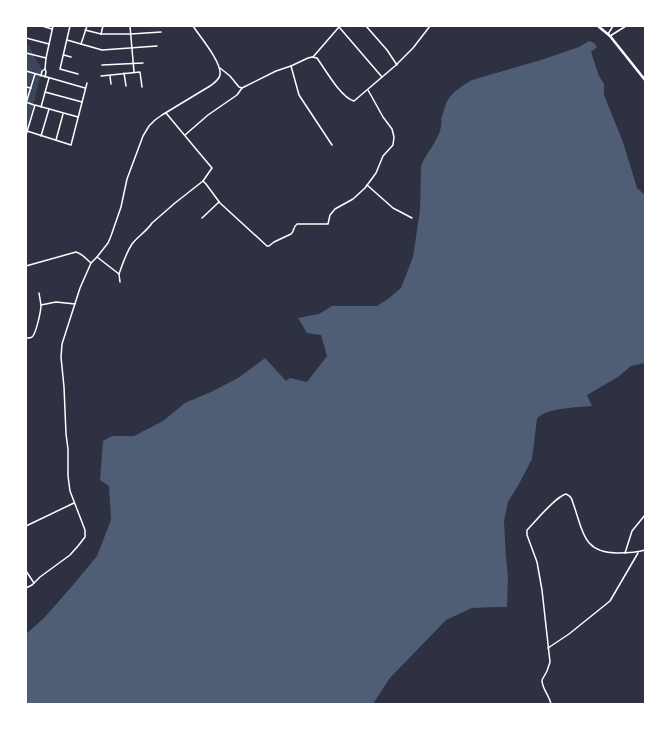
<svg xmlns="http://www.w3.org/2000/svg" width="671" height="730" viewBox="0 0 671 730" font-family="Barlow,sans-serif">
  <rect width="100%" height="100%" fill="#2d3142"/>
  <polygon fill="#3c4559" points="26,43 29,46 42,70 30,119 26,142"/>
  <path fill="#4f5d75" d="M589,41L594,43L597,47L591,52L599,76L604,84V95L623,142L637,188L645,195V363L631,366L618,377L587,395L592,406C578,407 545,408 537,419L532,459L519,484L508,502L504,521L506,557L508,577L507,607H494L472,608L446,620L389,679L373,704H26V634L44,618L73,585L97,556L111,520L109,486L100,480L103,441L112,436H134L163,421L185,403L211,392L238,378L265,358L286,381L290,378L307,382L327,356L321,335L307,333L298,318L319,314L332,306H377L388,299L401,288L413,257L420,210L421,166C426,152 444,135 441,119C443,114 444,109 446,104C449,94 463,85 472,80L541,60L579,47Z"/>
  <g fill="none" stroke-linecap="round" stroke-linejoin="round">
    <g stroke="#fff" stroke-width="1.5">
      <polyline points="42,26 52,29"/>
      <polyline points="70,26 60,69 78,74"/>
      <polyline points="130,26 134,72"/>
      <polyline points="366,26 387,50 397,65"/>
      <polyline points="85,30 101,34 131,34 161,32"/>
      <polyline points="101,34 103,26"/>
      <polyline points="608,34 613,26"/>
      <polyline points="610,36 626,26"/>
      <polyline points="26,38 49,44"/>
      <polyline points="67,40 81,44 87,26"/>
      <polyline points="81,44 102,50 157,46"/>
      <polyline points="26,53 46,58"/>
      <polyline points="64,55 71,57"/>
      <polyline points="313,57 339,27 382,77"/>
      <polyline points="102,65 143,63"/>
      <polyline points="291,66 299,95 332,145"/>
      <path d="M220,68L230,76L239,87L242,88L276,71L291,66L308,58L312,57L317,58C325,69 341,98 354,101L395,66L413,48L430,26"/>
      <polyline points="26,71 85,88"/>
      <polyline points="124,73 126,86"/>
      <polyline points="41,76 42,71 45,69"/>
      <polyline points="101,76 140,72 142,87"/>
      <polyline points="110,76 111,84"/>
      <polyline points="45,77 46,72 45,69 46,58 53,26"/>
      <polyline points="26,87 31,88"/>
      <polyline points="45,92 82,102"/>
      <polyline points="26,102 34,105"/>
      <polyline points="26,103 35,74"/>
      <polyline points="41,107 49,78"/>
      <polyline points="166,113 196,149 212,168 203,181"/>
      <polyline points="27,131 71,145 87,83"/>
      <polyline points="26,135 35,105 78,117"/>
      <polyline points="185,135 208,115 237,95 242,88"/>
      <polyline points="41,136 49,109"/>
      <polyline points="56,140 63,114"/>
      <polyline points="367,185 393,208 412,218"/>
      <polyline points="202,218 219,202"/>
      <polyline points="97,257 119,274 120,282"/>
      <path d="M26,266L76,252C83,254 86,259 91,263"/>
      <path d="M119,274C123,263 126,253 132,244C138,236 147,231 152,223L175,203L203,181L206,184L220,203L267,246H269L274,242L291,234C294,232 293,227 297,224H328L330,215L335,209L353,199L365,188L376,173L383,156L393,145L394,137L392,129L383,117L368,90"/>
      <polyline points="39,293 41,305"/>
      <path d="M26,338C28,338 31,338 32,337C36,334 41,311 41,305L56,302L75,304"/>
      <polyline points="645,484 645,487"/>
      <polyline points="26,526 74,503"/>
      <polyline points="625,553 632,531 645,515"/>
      <polyline points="26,571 34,583"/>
      <path d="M26,588L32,585L40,577L70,555L78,546L85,537V530L70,491L68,476V449L66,434L64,387L61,357L62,344L80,288L91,263L97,257L108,243L111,236L121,207L127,179L143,136L149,126L155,120L162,115L210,86C214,83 219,80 220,75C222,62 200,37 193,26"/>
      <polyline points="548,648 569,634 610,601 638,553"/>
      <path d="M551,704C549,695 542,689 542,680L547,671L550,662L542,590L537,562L527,535V530C536,521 555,497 566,494C571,496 572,499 573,503C583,530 582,553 617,553C627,553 636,553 645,550"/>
    </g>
    <polyline stroke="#fff" stroke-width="2.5" points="598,26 610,36 645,80"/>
  </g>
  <rect width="671" height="730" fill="none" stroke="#ffffff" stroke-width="54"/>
</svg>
